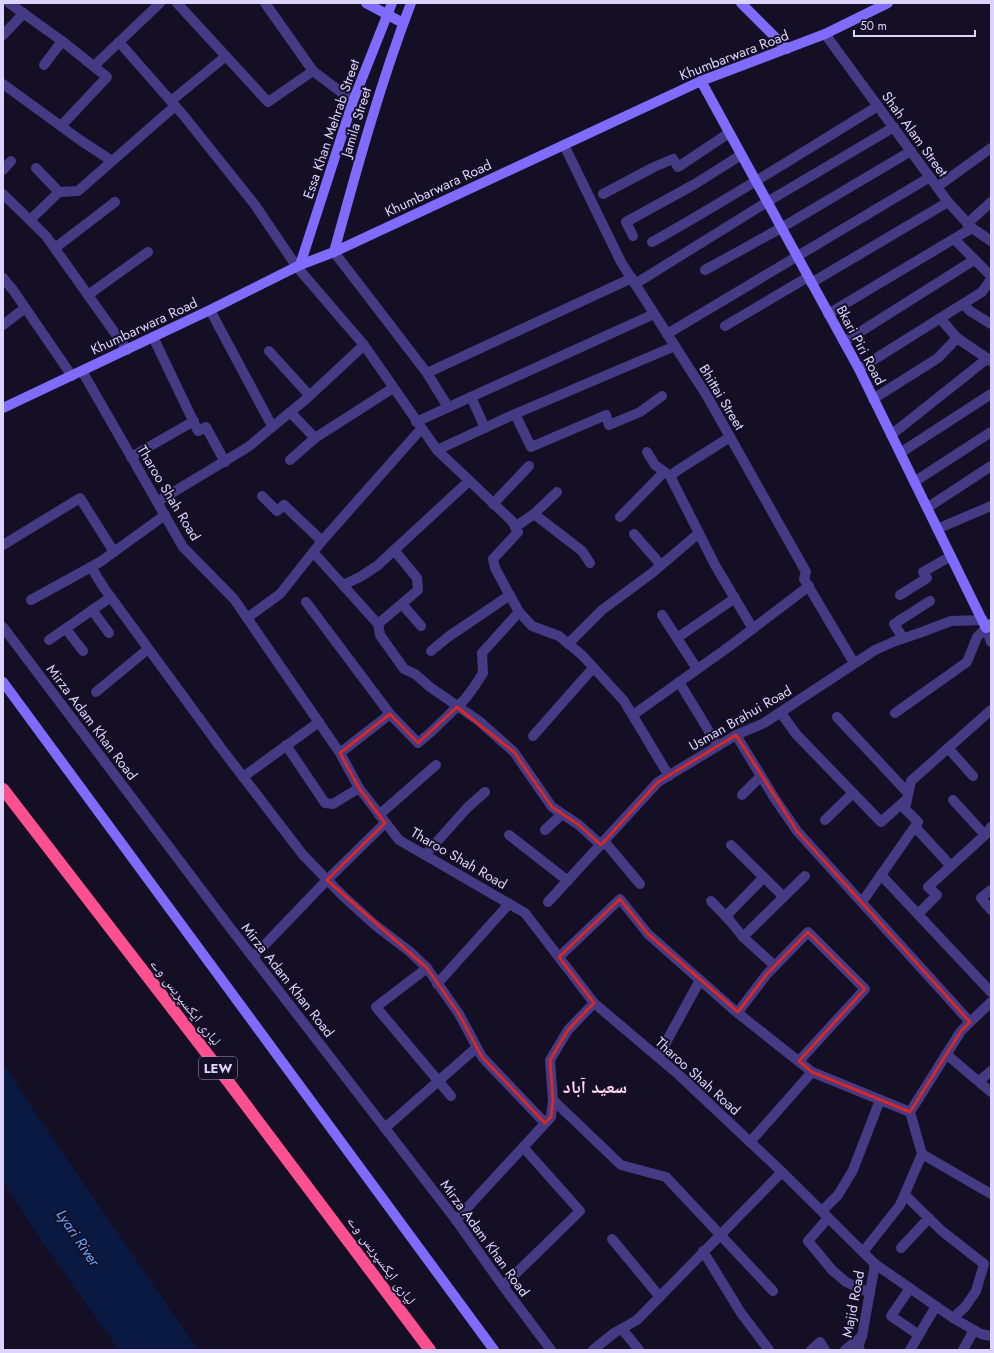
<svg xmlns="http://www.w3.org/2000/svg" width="994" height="1353" viewBox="0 0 994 1353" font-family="Jost,'Noto Naskh Arabic',sans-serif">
  <rect width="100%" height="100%" fill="#150f25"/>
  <polygon fill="#0a1942" points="3,1063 36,1114 198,1350 119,1350 39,1237 3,1181"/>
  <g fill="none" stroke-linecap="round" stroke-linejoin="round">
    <g stroke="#453a84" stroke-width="10">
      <polyline points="9,3 62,41 107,77 61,126"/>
      <polyline points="177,3 268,102 313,71"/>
      <polyline points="265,3 313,71 353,101"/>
      <polyline points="825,34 948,202 972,228 991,241"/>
      <polyline points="3,35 24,13"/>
      <polyline points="119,42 184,116 255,205 297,267 364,345 437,450 512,521 518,532 493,559 495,568 519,612 532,626 559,636 582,655 624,701 669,776"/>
      <polyline points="44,65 62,41"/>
      <polyline points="94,66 160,3"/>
      <polyline points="3,84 80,140 112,161"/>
      <polyline points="171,101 226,56"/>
      <polyline points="564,145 621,262 707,396 806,572 804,579 854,663"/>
      <polyline points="36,168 59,192"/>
      <polyline points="3,170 11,161"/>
      <polyline points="937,187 991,148"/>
      <polyline points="3,194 46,236 127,350"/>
      <polyline points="603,194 654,167 673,159 678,167 729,133"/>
      <polyline points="30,220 59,192 78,191 175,106"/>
      <polyline points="967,224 991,202"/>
      <polyline points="633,236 626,222 695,184 741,155"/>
      <polyline points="954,239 991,276"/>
      <path d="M652,242C729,199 803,152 878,106"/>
      <polyline points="55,248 115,202"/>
      <polyline points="334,252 427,373 448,407"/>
      <polyline points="705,270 781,228 911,151"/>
      <polyline points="3,278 13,290 72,376"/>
      <polyline points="811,283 948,202"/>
      <polyline points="635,284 767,202 894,127"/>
      <polyline points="88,295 148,252"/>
      <polyline points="963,304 970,311 991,324"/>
      <polyline points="210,310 272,426"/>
      <polyline points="828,314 972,228"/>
      <polyline points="940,318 957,338 991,361"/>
      <polyline points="3,325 25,308"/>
      <polyline points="725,326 808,277"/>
      <polyline points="667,334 930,177"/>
      <polyline points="153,337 198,431 206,427 225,462"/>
      <polyline points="844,342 974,260"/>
      <polyline points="269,351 309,395"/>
      <polyline points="859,369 982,292 991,279"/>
      <polyline points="82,371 183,547 234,599 340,753 359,788 399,840 525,913 594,1003 679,1075 783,1173 875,1264 953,1318 981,1334 991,1336"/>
      <polyline points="427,373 632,278"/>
      <polyline points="471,397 485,428"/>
      <polyline points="873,399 938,358 957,338"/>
      <polyline points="290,412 315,438"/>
      <polyline points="515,414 531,447 606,415 609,425 640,412 662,396"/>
      <polyline points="416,422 654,314"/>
      <polyline points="891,435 988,358"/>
      <polyline points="437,450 515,414 675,346"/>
      <polyline points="647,452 655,465 670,476 715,565 753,629"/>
      <polyline points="900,453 991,394"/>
      <polyline points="131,457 194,421"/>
      <polyline points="290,460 315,438 393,388"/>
      <polyline points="670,476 678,470 730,437"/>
      <polyline points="914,482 991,432"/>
      <polyline points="262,496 277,511 284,505 322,541"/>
      <polyline points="157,502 248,447 305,400 364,345"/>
      <polyline points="493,504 529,466"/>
      <polyline points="927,508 991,466"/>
      <polyline points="534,514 557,492"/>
      <polyline points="620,517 664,472"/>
      <polyline points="515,527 534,514 582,551 590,563"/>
      <polyline points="937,529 991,506"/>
      <polyline points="634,534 661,565"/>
      <polyline points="3,545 80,498 114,552"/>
      <polyline points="313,552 378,624 380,635 404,669 415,674 430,687 479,721 514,752 552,807 579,825 601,845"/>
      <polyline points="91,567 104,588 221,748 303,855 343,896 375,925 409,951 427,968 459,1014 482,1057 545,1123"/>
      <polyline points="343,585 360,577 377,566 469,481"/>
      <polyline points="900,595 927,578 923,572 951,556"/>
      <polyline points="31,600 100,562 165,515"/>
      <polyline points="306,602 390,714 418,743 431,732 465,699 474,687 483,673 482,653 519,612"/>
      <polyline points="402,604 421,626"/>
      <polyline points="92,610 109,633"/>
      <polyline points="662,615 697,669"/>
      <polyline points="247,618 280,594 322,541 421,429"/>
      <polyline points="378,624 418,590 417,578 394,550"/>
      <polyline points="3,627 228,925 456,1220 503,1286 551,1350"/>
      <polyline points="66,629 83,651"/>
      <polyline points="677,638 735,598"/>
      <polyline points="903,638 894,624 930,601"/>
      <polyline points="49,640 111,597"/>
      <polyline points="568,644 602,610 652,573 699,533"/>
      <polyline points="431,651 448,637 510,595"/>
      <polyline points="679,682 718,746"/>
      <polyline points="96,692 148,649"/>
      <polyline points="781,713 796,734 881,822 907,799"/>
      <polyline points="895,713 967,662 977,637 986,628 991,642"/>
      <polyline points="633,715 730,646 809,586"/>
      <polyline points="837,717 908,793"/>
      <polyline points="736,735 775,799 797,831 970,1022"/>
      <polyline points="533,736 593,668"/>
      <polyline points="286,745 325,803 333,804 359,788"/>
      <polyline points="948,748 973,776"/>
      <polyline points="340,753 390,714"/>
      <polyline points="243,777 319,722"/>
      <polyline points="742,795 761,776"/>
      <polyline points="953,800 985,835"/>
      <polyline points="379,815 436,765"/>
      <polyline points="825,820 853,793"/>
      <polyline points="915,827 951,866"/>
      <polyline points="545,830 562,814"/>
      <polyline points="509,835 568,881"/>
      <polyline points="604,841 640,884"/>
      <polyline points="731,845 784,897"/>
      <polyline points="425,855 468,807 485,792"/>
      <polyline points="881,875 991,992"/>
      <polyline points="991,890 981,898 991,910"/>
      <polyline points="711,901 731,922 743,937 775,966"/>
      <polyline points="548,902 658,782 736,735 764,723 875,650 893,642 922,632 951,621 983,620"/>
      <polyline points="862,902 918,822 905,809 911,781 991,710"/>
      <polyline points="918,914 937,895 928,887 985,835 991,827"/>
      <polyline points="726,916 764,877"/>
      <polyline points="743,937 805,876"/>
      <polyline points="253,957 327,880 385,823"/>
      <polyline points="559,957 620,899 648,934 734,1010 812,1072"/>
      <polyline points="427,968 376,1007 451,1096"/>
      <polyline points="437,984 509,904"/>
      <polyline points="738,1012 767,974 808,932 865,989 799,1061"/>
      <polyline points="946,1054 991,1092"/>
      <polyline points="658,1057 700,980"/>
      <polyline points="979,1081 991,1071"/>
      <polyline points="553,1100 621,1165 666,1177 773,1291"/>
      <polyline points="385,1128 476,1048"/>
      <polyline points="750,1142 812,1072 910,1112"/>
      <polyline points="922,1154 991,1194"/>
      <polyline points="905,1195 942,1231 984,1264 976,1291 965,1307 953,1318"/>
      <polyline points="822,1211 838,1195 853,1170 880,1100"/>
      <polyline points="828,1218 808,1241 832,1270 846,1282 870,1293"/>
      <polyline points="456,1220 551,1117 553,1100 550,1060 568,1030 594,1003"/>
      <polyline points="612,1239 660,1297"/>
      <polyline points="901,1248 929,1218"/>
      <polyline points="703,1251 741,1313 769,1350"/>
      <polyline points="863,1252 900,1205 922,1154 910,1112 961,1031 991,1002"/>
      <polyline points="503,1286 580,1211 523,1147"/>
      <polyline points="910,1288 891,1316 919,1335"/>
      <polyline points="622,1329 639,1350"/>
      <polyline points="593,1350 614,1333 637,1320 778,1176 783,1173"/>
      <polyline points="811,1350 820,1342 825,1350"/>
      <polyline points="845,1350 862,1336"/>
      <polyline points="860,1350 858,1347 862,1336 875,1264"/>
      <polyline points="910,1350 936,1306"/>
      <polyline points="963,1350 974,1330"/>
    </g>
    <g stroke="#7f6bfe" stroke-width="10">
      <polyline points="366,3 403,23"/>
      <polyline points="741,3 787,49"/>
      <polyline points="701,81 859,369 986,628 991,624"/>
      <path d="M334,252C357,168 380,84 411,3"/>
      <polyline points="300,265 353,101 392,3"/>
      <polyline points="3,408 210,310 300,265 334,252 701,81 825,34 888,3"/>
      <polyline points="3,682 494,1350"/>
    </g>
    <polyline stroke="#fd5090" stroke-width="12" points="3,789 218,1068 430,1350"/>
  </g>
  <path fill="none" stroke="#d62828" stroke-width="3" stroke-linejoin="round" d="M457,707L514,752L552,807L579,825L601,845L658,782L736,735L797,831L970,1022L961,1031L910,1112L812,1072L799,1061L865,989L808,932L767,974L738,1012L648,934L620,899L559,957L594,1003L568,1030L550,1060L553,1100L551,1117L545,1123L482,1057L459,1014L427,968L327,880L385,823L359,788L340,753L390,714L418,743Z"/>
  <g text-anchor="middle" stroke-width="4" stroke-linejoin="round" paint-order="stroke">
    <rect fill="#150f25" stroke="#a198be" stroke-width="1" x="199" y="1057" width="38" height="22" rx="3"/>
    <g font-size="13" font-weight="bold" fill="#ddd3ff">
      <text x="218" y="1073">LEW</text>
    </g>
    <g font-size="14" fill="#ddd3ff" stroke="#150f25">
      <text transform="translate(734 55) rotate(-21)" y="5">Khumbarwara Road</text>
      <text transform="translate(356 122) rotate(-73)" y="5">Jamila Street</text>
      <text transform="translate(331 129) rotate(-71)" y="5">Essa Khan Mehrab Street</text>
      <text transform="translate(915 134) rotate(54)" y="5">Shah Alam Street</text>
      <text transform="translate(438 188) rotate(-25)" y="5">Khumbarwara Road</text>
      <text transform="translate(144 326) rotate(-25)" y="5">Khumbarwara Road</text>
      <text transform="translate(861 345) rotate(62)" y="5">Bkari Piri Road</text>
      <text transform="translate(722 397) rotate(59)" y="5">Bhittai Street</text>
      <text transform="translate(169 493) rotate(59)" y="5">Tharoo Shah Road</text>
      <text transform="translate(740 718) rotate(-30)" y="5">Usman Brahui Road</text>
      <text transform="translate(92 722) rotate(53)" y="5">Mirza Adam Khan Road</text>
      <text transform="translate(459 858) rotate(30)" y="5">Tharoo Shah Road</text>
      <text transform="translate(288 980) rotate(52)" y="5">Mirza Adam Khan Road</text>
      <text transform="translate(186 1002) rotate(52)" y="5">لیاری ایکسپریس وے</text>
      <text transform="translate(698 1076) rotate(42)" y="5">Tharoo Shah Road</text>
      <text transform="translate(485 1238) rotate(54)" y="5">Mirza Adam Khan Road</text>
      <text transform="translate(382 1260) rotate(54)" y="5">لیاری ایکسپریس وے</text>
      <text transform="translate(853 1304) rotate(-79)" y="5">Majid Road</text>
    </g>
    <g font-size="15" font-style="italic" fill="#62a5fd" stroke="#150f25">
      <text transform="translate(78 1238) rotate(56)" y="5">Lyari River</text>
    </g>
    <g font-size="18" font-weight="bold" fill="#ffd5eb" stroke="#150f25">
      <text x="595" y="1093">سعید آباد</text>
    </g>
  </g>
  <rect width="994" height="1353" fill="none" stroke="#ddd3ff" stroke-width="8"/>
  <path d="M854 30v6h121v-6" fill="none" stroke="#ddd3ff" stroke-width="2"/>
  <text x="860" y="30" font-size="12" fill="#ddd3ff" stroke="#150f25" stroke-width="3" paint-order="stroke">50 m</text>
</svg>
